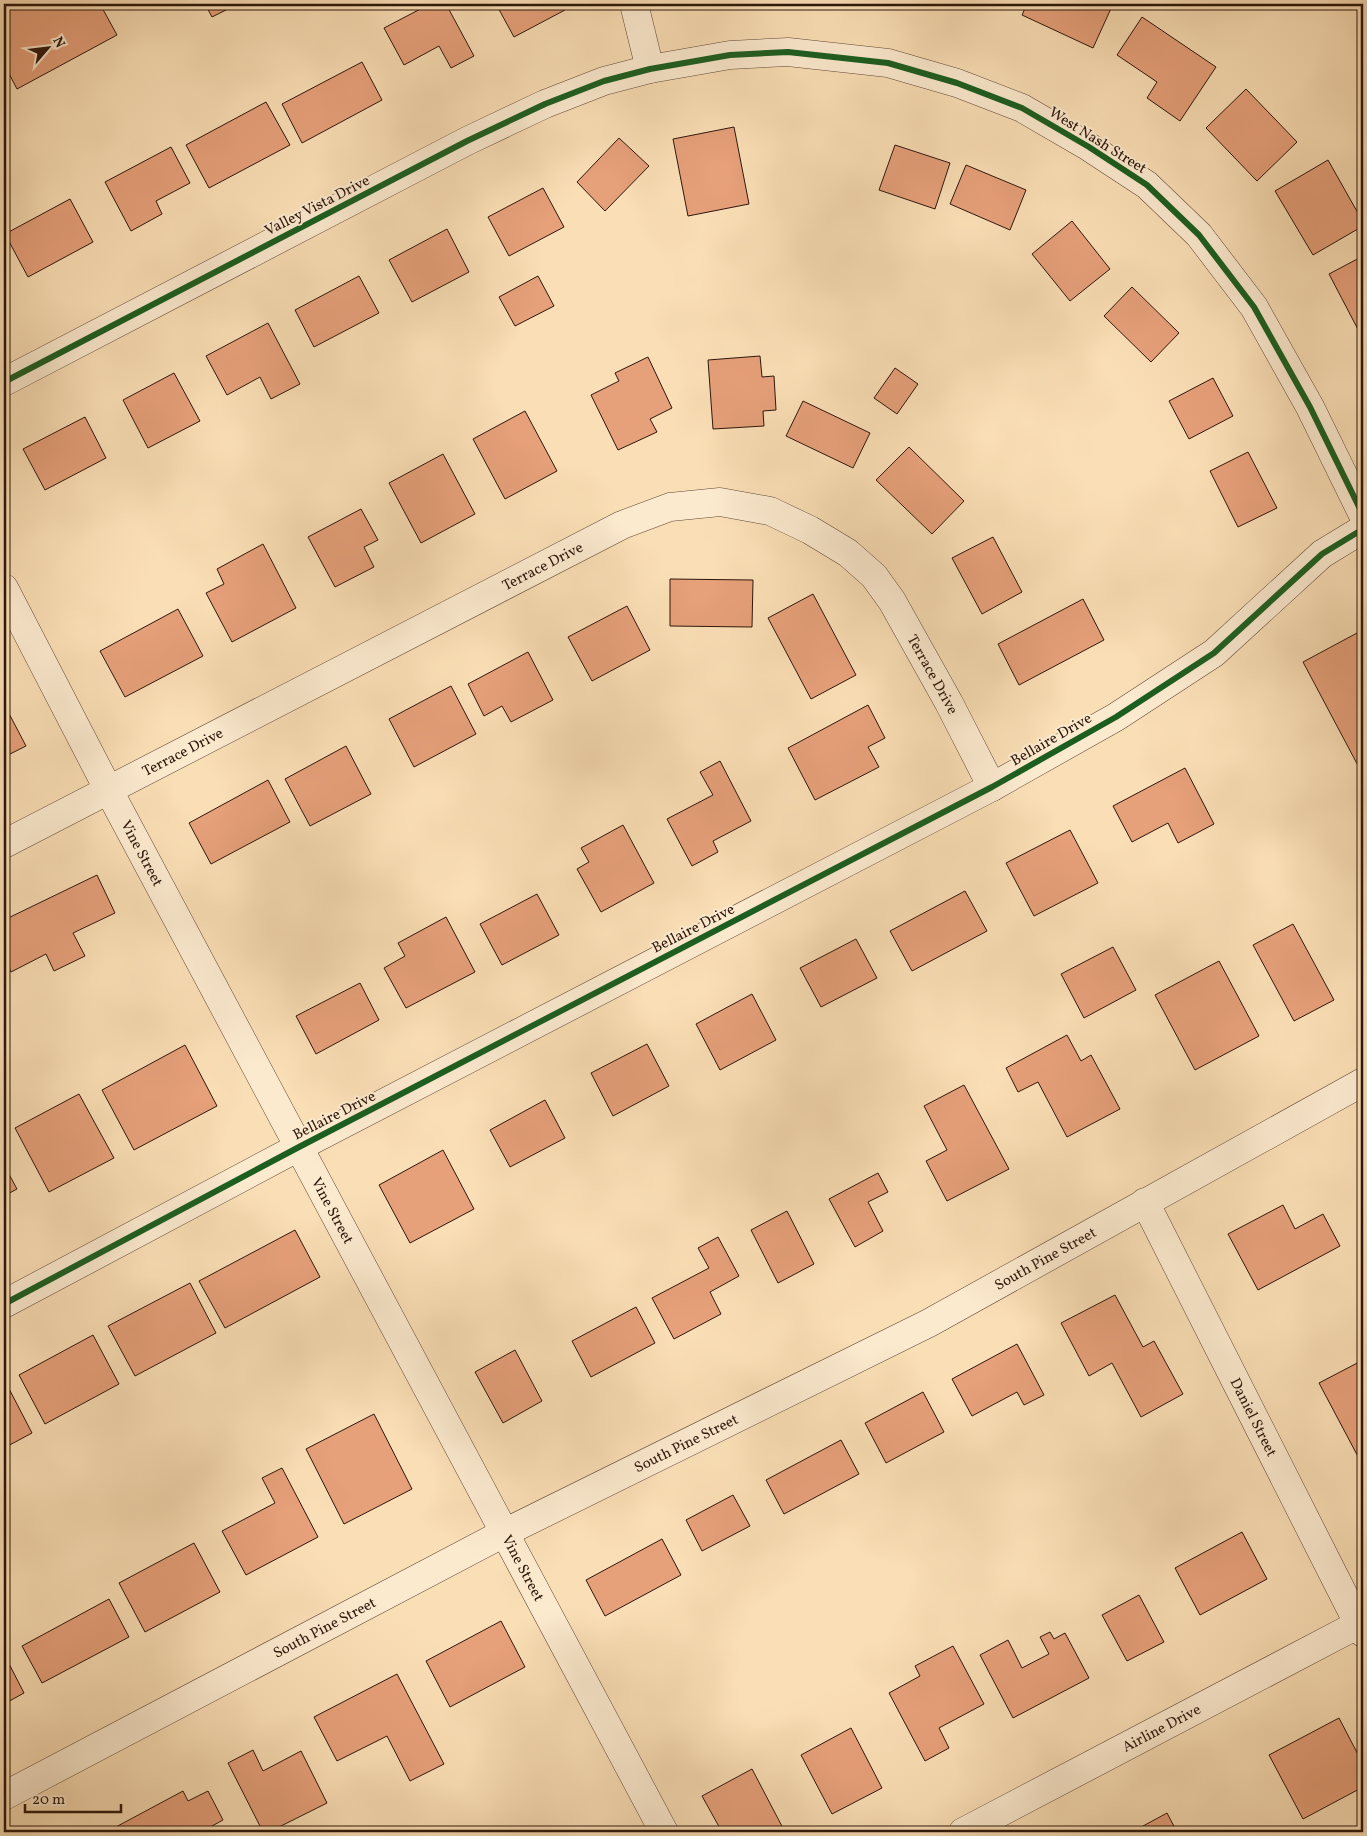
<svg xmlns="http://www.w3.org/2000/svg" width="1367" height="1836" viewBox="0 0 1367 1836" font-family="Vollkorn,serif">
  <rect width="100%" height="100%" fill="#fadeb5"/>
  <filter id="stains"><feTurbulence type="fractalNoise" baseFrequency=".004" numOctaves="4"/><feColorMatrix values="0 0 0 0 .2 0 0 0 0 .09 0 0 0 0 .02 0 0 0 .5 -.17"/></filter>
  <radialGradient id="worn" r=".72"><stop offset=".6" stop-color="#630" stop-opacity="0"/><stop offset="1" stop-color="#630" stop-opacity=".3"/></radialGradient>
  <g fill="#e6a07a" stroke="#2d160b">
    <polygon points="4,4 100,4 117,35 17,89 4,64"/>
    <polygon points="205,4 238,4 212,17"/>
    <polygon points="430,4 446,4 474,56 451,68 439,46 404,65 384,28"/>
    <polygon points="496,4 562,4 565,10 514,37"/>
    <polygon points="1027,4 1113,4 1093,48 1022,15"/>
    <polygon points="1142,17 1216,67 1180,121 1147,98 1157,82 1117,55"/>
    <polygon points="362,62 382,100 302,143 282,104"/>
    <polygon points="1246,89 1297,142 1257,181 1206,128"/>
    <polygon points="266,102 290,145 209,188 186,145"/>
    <polygon points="734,127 749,204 688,216 673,139"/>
    <polygon points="619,138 649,166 605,211 577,182"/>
    <polygon points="895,145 950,163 935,209 879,190"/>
    <polygon points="171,147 190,183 156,201 162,214 131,231 105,182"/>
    <polygon points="1328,160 1363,222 1363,226 1313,255 1275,191"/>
    <polygon points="966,165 1026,190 1010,230 950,204"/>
    <polygon points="543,188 564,227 509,256 488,217"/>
    <polygon points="70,199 93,242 28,277 5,234"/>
    <polygon points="1072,221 1110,269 1070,301 1032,254"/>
    <polygon points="447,229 469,272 412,302 389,260"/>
    <polygon points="1363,256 1363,339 1329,274"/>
    <polygon points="359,276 379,313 314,347 295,310"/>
    <polygon points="538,276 554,306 515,326 499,297"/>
    <polygon points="1132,287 1179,333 1151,362 1104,316"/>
    <polygon points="268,323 300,384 271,399 260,377 227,395 206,356"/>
    <polygon points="760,356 762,377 774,376 776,410 763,411 764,426 713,429 708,360"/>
    <polygon points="648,357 672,408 650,419 657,432 618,450 591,395 619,381 615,373"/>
    <polygon points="895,368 918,384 897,414 874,398"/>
    <polygon points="174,373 200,421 148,448 123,400"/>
    <polygon points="1213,378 1233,416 1189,439 1169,401"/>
    <polygon points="803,401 870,433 853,468 786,436"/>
    <polygon points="525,411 557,471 505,499 473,439"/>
    <polygon points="85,417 106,458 45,490 23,449"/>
    <polygon points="909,447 964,501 932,534 876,480"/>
    <polygon points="1248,452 1277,508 1238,527 1210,471"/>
    <polygon points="443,454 475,514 421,543 389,483"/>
    <polygon points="361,509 378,540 364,547 374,567 335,587 308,537"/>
    <polygon points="993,537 1022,592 982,614 952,558"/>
    <polygon points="263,544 296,608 232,642 206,593 224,584 217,569"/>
    <polygon points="670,579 753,580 752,627 670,626"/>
    <polygon points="813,594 856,675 811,699 768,618"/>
    <polygon points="1083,599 1104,640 1019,685 998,644"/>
    <polygon points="627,606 650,650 592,681 568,637"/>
    <polygon points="178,609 203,656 125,697 100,651"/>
    <polygon points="1357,633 1363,645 1363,775 1303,662"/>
    <polygon points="528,652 553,700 511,722 502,706 484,716 468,684"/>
    <polygon points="451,686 476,734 414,767 389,719"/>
    <polygon points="4,704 26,746 4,757"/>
    <polygon points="868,705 885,738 868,747 879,767 815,800 788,748"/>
    <polygon points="346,746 371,794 310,826 285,779"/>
    <polygon points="720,761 751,821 713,841 718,852 692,866 667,819 713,795 700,772"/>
    <polygon points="1185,768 1214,824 1178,843 1168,823 1132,842 1113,806"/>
    <polygon points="268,780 290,822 211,864 189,823"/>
    <polygon points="623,825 654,883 601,912 577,869 589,862 581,848"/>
    <polygon points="1070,830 1098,883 1034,916 1006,863"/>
    <polygon points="97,875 115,913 73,933 85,956 54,971 46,954 11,972 4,958 4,920"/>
    <polygon points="965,891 987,931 912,971 890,931"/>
    <polygon points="537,894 559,935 502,965 480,924"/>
    <polygon points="446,917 475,972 406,1008 384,968 405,956 398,943"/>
    <polygon points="1293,924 1334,1000 1294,1021 1253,945"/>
    <polygon points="856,939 877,978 821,1007 800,968"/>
    <polygon points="1113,947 1136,990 1084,1018 1061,974"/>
    <polygon points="1219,961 1259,1036 1195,1070 1155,995"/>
    <polygon points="360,983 379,1020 316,1054 296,1016"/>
    <polygon points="752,994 776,1040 720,1070 696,1024"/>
    <polygon points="1067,1035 1081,1061 1091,1055 1120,1109 1067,1137 1038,1082 1018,1092 1006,1068"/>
    <polygon points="647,1044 669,1086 613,1116 591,1073"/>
    <polygon points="185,1045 217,1106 134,1150 102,1090"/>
    <polygon points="964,1085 1009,1169 947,1201 926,1161 947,1150 924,1106"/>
    <polygon points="79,1094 114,1158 49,1192 15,1128"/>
    <polygon points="545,1100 565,1138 510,1167 490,1130"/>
    <polygon points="443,1150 474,1209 410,1243 379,1185"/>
    <polygon points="4,1165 17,1189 4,1196"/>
    <polygon points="878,1173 888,1192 868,1202 883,1231 855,1247 829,1199"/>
    <polygon points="1283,1205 1295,1229 1323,1214 1340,1246 1258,1290 1228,1234"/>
    <polygon points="787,1211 814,1264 778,1283 751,1230"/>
    <polygon points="295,1230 320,1277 225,1328 199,1281"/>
    <polygon points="718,1237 739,1276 710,1292 721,1314 674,1339 652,1298 709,1268 698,1248"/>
    <polygon points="190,1283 216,1333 135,1376 108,1326"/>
    <polygon points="1115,1295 1143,1347 1154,1341 1183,1394 1141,1417 1112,1363 1089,1376 1061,1323"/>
    <polygon points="636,1307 655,1343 591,1377 572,1341"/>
    <polygon points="93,1335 119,1384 45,1424 19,1375"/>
    <polygon points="1017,1344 1044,1395 1024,1405 1017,1392 972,1416 952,1379"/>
    <polygon points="515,1350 542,1401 503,1423 475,1372"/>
    <polygon points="1363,1360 1363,1466 1319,1383"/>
    <polygon points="5,1381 32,1433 4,1448 4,1382"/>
    <polygon points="923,1392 944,1432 886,1463 865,1423"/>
    <polygon points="374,1414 412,1489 344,1524 306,1449"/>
    <polygon points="841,1440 859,1474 784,1514 766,1480"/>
    <polygon points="282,1468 318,1537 246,1575 222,1531 275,1503 262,1478"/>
    <polygon points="733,1495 750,1526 702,1551 686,1520"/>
    <polygon points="1242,1532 1267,1579 1200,1615 1175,1568"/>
    <polygon points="662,1539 681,1575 605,1616 586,1580"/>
    <polygon points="194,1543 220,1592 145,1632 119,1583"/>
    <polygon points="1139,1595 1164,1642 1127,1661 1102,1615"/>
    <polygon points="109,1599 129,1637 42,1683 22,1646"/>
    <polygon points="501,1621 525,1667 450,1707 426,1661"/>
    <polygon points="1050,1632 1054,1639 1065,1633 1089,1678 1013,1718 980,1655 1008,1640 1022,1668 1049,1654 1040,1637"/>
    <polygon points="953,1646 984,1704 939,1728 949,1748 925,1761 889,1693 920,1676 915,1666"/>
    <polygon points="4,1654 24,1693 4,1704"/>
    <polygon points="397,1674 444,1764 410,1781 387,1736 337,1761 314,1717"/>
    <polygon points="1339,1718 1363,1764 1363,1787 1303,1819 1269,1755"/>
    <polygon points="851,1728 882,1788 832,1814 801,1755"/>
    <polygon points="253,1750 263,1771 301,1751 327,1803 269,1832 263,1832 228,1763"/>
    <polygon points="752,1769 785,1832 722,1832 702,1796"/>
    <polygon points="183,1791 188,1801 208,1791 223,1820 201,1832 116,1832 114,1828"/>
    <polygon points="1167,1813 1177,1832 1132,1832"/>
  </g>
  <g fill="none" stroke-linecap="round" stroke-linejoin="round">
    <defs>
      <g id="minor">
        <polyline points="634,4 650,69"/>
        <polyline points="4,382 467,141 545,104 604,81 650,69 730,55 788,52 888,63 957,83 1022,108 1089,147 1147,185 1199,235 1254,307 1310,407 1363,515"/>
        <path id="s1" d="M4,588L108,789L664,1832"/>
        <path id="s2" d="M4,844L622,525L670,507L720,502L770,511L810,530L848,553L874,576L892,601L949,703L992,787"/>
        <path id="s3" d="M1145,1202L1363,1633"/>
        <polyline points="4,1304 299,1147 992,787 1116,717 1214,653 1322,554 1363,529"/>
        <path id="s4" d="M4,1796L504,1533L929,1323L1363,1082"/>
        <path id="s5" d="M963,1832L1359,1624"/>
      </g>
    </defs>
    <use href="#minor" stroke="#604836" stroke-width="29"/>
    <use href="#minor" stroke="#fceacf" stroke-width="28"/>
    <defs>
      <g id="cycleway">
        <polyline points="4,382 467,141 545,104 604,81 650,69 730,55 788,52 888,63 957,83 1022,108 1089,147 1147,185 1199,235 1254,307 1310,407 1363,515"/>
        <polyline points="4,1304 299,1147 992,787 1116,717 1214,653 1322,554 1363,529"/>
      </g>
    </defs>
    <use href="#cycleway" stroke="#fceacf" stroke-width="9"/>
    <use href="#cycleway" stroke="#1b5e20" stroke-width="6"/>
  </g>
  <g text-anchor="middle" stroke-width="4" stroke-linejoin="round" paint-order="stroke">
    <g font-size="15" fill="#2d160b" stroke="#fceacf">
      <text transform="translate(1098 140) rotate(32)" y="5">West Nash Street</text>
      <text transform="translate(317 205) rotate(-27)" y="5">Valley Vista Drive</text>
      <text dy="5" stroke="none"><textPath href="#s2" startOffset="606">Terrace Drive</textPath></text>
      <text dy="5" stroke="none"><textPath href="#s2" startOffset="1086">Terrace Drive</textPath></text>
      <text transform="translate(1051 739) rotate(-30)" y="5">Bellaire Drive</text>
      <text dy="5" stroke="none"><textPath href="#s2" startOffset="201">Terrace Drive</textPath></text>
      <text dy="5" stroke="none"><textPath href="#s1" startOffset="299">Vine Street</textPath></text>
      <text transform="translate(693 928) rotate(-27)" y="5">Bellaire Drive</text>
      <text transform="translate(334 1115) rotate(-27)" y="5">Bellaire Drive</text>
      <text dy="5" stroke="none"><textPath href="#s1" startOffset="704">Vine Street</textPath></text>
      <text dy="5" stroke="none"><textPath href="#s4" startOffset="1172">South Pine Street</textPath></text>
      <text dy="5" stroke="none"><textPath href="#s3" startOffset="241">Daniel Street</textPath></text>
      <text dy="5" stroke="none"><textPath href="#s4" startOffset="768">South Pine Street</textPath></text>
      <text dy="5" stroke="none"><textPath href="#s1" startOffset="1109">Vine Street</textPath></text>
      <text dy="5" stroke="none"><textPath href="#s4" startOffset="362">South Pine Street</textPath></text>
      <text dy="5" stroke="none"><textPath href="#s5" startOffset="224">Airline Drive</textPath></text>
    </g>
  </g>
  <rect width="1367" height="1836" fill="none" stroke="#fadeb5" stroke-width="20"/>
  <rect x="5" y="5" width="1357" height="1826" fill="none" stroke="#2d160b" stroke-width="2.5"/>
  <rect x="10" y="10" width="1347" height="1816" fill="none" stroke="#2d160b"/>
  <g transform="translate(48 48) rotate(62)" stroke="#fceacf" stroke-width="4" paint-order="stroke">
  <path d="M0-4L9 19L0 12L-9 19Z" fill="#2d160b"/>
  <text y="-8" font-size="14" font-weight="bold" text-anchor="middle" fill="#2d160b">N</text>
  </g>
  <path d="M25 1804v8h96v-8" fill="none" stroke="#2d160b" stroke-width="2.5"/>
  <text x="32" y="1804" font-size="15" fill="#2d160b" stroke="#fceacf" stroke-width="4" paint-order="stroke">20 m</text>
  <rect width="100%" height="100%" filter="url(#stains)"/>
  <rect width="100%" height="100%" fill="url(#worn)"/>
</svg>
